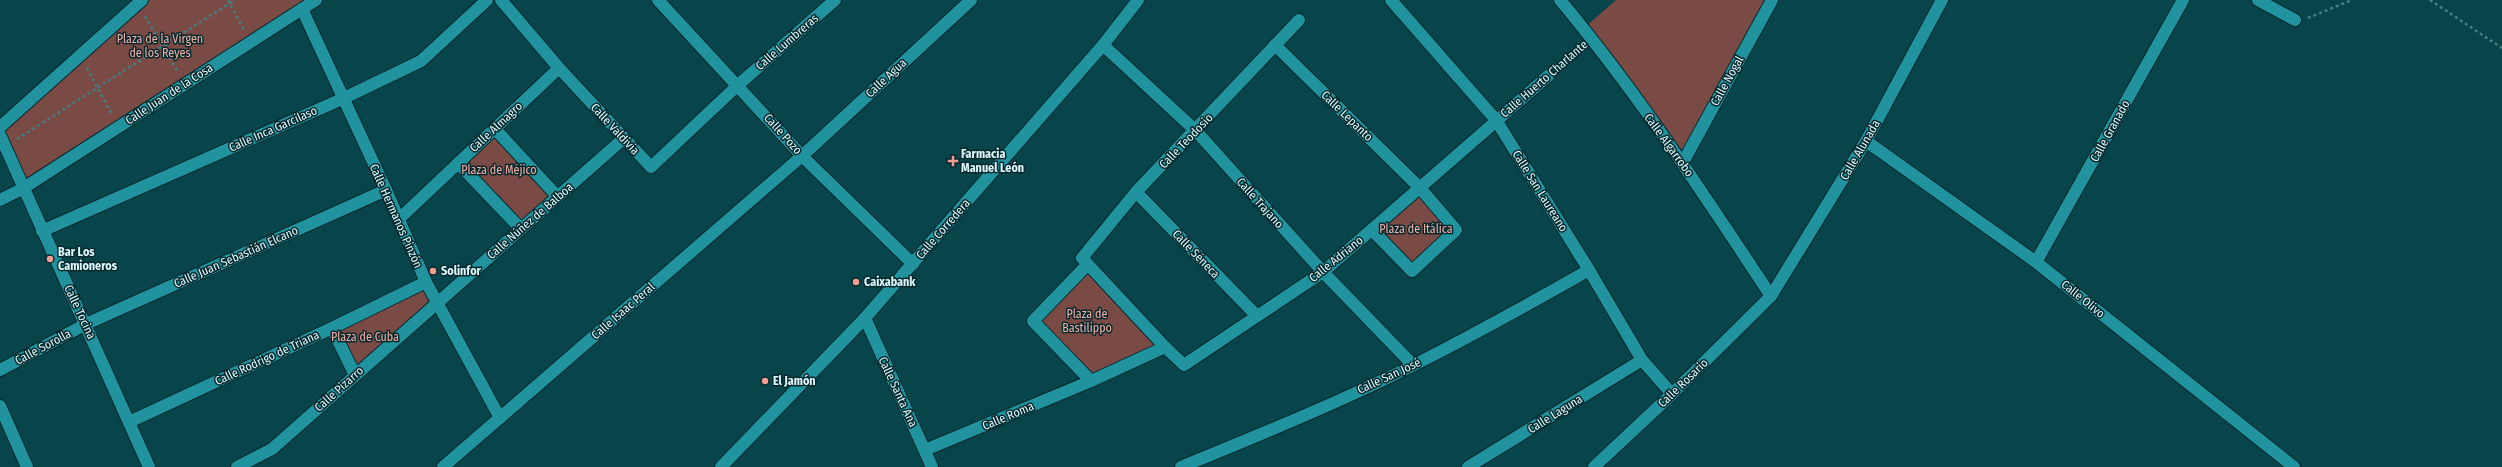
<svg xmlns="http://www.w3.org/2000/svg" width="2502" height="467" viewBox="0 0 2502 467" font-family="'Fira Sans Condensed',sans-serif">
  <rect width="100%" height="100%" fill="#07454b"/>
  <g fill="#7a4a45">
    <polygon points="142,0 316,0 22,189 0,135"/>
    <polygon points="1616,0 1772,0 1683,162 1584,28"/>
    <polygon points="495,129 558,197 521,229 458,163"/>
    <polygon points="1420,188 1456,230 1412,271 1372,230"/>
    <polygon points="1087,265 1165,347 1091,381 1033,321"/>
    <polygon points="426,282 436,303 355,375 332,328"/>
  </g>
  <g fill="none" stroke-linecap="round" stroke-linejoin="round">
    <defs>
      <g id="street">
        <polyline points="501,0 559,68 651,167 738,85 835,0"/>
        <polyline points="658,0 802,156 913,264"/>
        <polyline points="1391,0 1496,120 1589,270 1642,360 1672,394"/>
        <path d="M1560,0C1638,93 1704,195 1771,296"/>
        <polyline points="2258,0 2295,20"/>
        <polyline points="302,9 386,190 426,282 500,418"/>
        <polyline points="1103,45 1196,131 1323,272 1413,365"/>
        <polyline points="1275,45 1420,188 1456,230 1412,271 1372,230"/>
        <polyline points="0,127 142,0"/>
        <polyline points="495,129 558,197"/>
        <polyline points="1866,141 2036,262 2294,467"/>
        <polyline points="1683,162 1772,0"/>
        <polyline points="458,163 521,229"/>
        <polyline points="1136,192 1257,316"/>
        <polyline points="0,200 22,189 316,0"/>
        <polyline points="399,219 559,68"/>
        <polyline points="42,231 342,99 421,61 487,0"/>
        <polyline points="2036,262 2183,0"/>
        <polyline points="1087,265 1033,321 1091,381 1165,347 1082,258 1136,192 1299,20"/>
        <polyline points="865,318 932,467"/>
        <polyline points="332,328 355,375"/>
        <polyline points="1165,347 1184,365 1323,272 1548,76"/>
        <polyline points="0,370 86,324 386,190"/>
        <polyline points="0,406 27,467"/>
        <polyline points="129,422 332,328 426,282"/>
        <polyline points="925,450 1091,381"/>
        <polyline points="237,467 272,449 623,139"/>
        <polyline points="443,467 802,156 971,0"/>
        <path d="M1181,467C1259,435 1338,403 1414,365C1473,335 1531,303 1589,270"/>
        <polyline points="1468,467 1642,360"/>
        <polyline points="1594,467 1672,394 1771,296 1866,141 1942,0"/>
      </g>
      <g id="secondary">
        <polyline points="0,135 149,467"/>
        <polyline points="721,467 865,318 1103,45 1138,0"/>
      </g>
    </defs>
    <use href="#street" stroke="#06292d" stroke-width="14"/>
    <use href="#secondary" stroke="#06292d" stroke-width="14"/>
    <g stroke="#487c81" stroke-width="2.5" stroke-dasharray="3 3" stroke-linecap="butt">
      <polyline points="228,0 244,30"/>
      <polyline points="2430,0 2502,48"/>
      <polyline points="145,16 178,72"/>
      <polyline points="2308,18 2352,0"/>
      <polyline points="1559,66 1581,48"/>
      <polyline points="87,68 112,115"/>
      <polyline points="17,139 235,0"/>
    </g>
    <use href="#street" stroke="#20939f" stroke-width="12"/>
    <use href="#secondary" stroke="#20939f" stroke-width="12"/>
  </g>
  <g fill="#f59c93" stroke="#06292d" stroke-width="1.5">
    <path d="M951 155h4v4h4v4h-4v4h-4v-4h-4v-4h4z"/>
    <circle cx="50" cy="259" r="4"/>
    <circle cx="433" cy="271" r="4"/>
    <circle cx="856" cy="282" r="4"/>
    <circle cx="765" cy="381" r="4"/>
  </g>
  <g text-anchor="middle" stroke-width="3" stroke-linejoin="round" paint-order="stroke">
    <g font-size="12" fill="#f4afa7" stroke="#06292d">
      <text x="160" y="43">Plaza de la Virgen<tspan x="160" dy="14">de los Reyes</tspan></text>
      <text x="499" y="174">Plaza de Méjico</text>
      <text x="1416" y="233">Plaza de Itálica</text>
      <text x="1087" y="318">Plaza de<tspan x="1087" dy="14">Bastilippo</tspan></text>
      <text x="365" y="341">Plaza de Cuba</text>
    </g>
    <g font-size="12" fill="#dffafe" stroke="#06292d">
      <text transform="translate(787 42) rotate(-41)" y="4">Calle Lumbreras</text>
      <text transform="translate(886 78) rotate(-43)" y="4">Calle Agua</text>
      <text transform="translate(1544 79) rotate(-41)" y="4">Calle Huerto Charlante</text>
      <text transform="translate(1727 81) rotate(-61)" y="4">Calle Nogal</text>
      <text transform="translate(169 94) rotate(-33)" y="4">Calle Juan de la Cosa</text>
      <text transform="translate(1347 116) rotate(44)" y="4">Calle Lepanto</text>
      <text transform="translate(496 127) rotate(-43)" y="4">Calle Almagro</text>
      <text transform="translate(273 129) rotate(-24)" y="4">Calle Inca Garcilaso</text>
      <text transform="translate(615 129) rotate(47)" y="4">Calle Valdivia</text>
      <text transform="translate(2110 131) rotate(-61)" y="4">Calle Granado</text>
      <text transform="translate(783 134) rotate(48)" y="4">Calle Pozo</text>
      <text transform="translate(1186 141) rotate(-46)" y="4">Calle Teodosio</text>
      <text transform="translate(1669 145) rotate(54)" y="4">Calle Algarrobo</text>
      <text transform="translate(1860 150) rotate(-60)" y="4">Calle Alunada</text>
      <text transform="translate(1540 191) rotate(58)" y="4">Calle San Laureano</text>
      <text transform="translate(1260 203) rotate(48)" y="4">Calle Trajano</text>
      <text transform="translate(396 216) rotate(66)" y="4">Calle Hermanos Pinzón</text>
      <text transform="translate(530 221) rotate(-41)" y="4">Calle Núñez de Balboa</text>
      <text transform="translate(943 229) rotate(-49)" y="4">Calle Corredera</text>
      <text transform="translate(1196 254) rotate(46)" y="4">Calle Séneca</text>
      <text transform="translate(236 257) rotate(-24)" y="4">Calle Juan Sebastián Elcano</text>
      <text transform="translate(1336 259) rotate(-39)" y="4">Calle Adriano</text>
      <text transform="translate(2083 299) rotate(39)" y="4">Calle Olivo</text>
      <text transform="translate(623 311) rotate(-41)" y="4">Calle Isaac Peral</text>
      <text transform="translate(80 312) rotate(65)" y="4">Calle Tocina</text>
      <text transform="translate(43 347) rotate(-28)" y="4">Calle Sorolla</text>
      <text transform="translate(267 358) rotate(-25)" y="4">Calle Rodrigo de Triana</text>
      <text transform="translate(1389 376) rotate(-25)" y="4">Calle San José</text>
      <text transform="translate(1683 383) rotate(-44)" y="4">Calle Rosario</text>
      <text transform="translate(339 389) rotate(-42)" y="4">Calle Pizarro</text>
      <text transform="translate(898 392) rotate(65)" y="4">Calle Santa Ana</text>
      <text transform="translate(1555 414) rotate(-32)" y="4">Calle Laguna</text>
      <text transform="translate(1008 416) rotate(-23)" y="4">Calle Roma</text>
    </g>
    <g font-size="12" font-weight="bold" fill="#dffafe" stroke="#06292d" text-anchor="start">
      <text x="961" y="158">Farmacia<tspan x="961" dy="14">Manuel León</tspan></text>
      <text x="58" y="256">Bar Los<tspan x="58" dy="14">Camioneros</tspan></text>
      <text x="441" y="275">Solinfor</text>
      <text x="864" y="286">Caixabank</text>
      <text x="773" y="385">El Jamón</text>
    </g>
  </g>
</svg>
